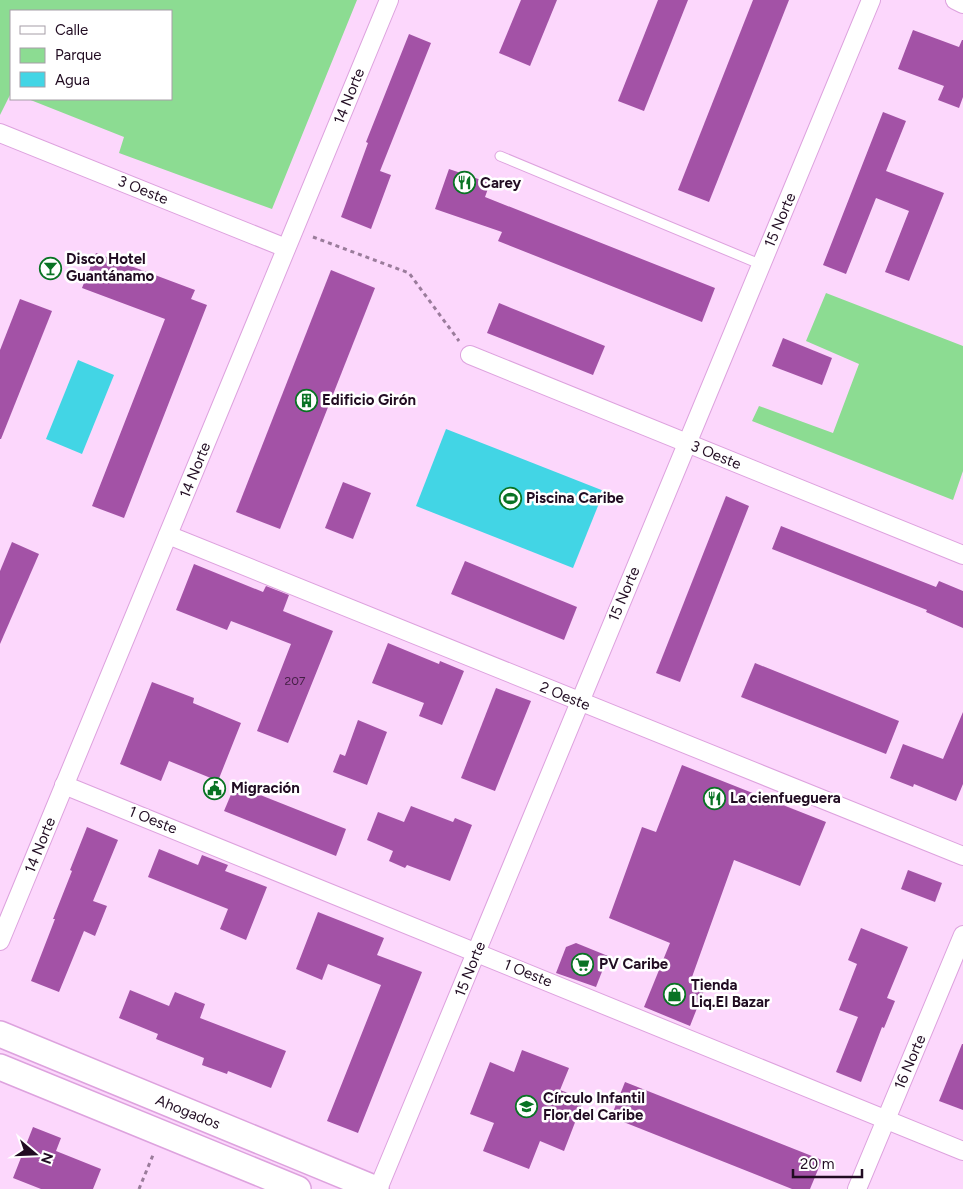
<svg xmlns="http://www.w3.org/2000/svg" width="963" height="1189" viewBox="0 0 963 1189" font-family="Figtree,sans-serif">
  <rect width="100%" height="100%" fill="#fcd7fc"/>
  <g fill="#8cdc92">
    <polygon points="0,0 357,0 272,209 119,153 124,137 28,99 171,99 171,11 11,11 11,93 0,115"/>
    <polygon points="826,293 963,346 963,471 953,500 752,421 759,406 833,433 859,364 806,341"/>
  </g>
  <g fill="#42d5e5">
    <polygon points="78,360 114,375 82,454 46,439"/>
    <polygon points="446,429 604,491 573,568 416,506"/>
  </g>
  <g fill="#a352a6">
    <polygon points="521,0 557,0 530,66 499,53"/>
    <polygon points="658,0 688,0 644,111 618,101"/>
    <polygon points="753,0 789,0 709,202 678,190"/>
    <polygon points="913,30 959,47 962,40 963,40 963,97 959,108 938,100 944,86 898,69"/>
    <polygon points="409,34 431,43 380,171 391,175 371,229 341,217 368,143 366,142"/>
    <polygon points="883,112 906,121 886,171 944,193 909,281 885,272 909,211 876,198 846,274 823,265"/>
    <polygon points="449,169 490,183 485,197 715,288 702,322 498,241 502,232 435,209"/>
    <polygon points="96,253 195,290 191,299 207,305 124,518 92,506 165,319 82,288"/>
    <polygon points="331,270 375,288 280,529 236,512"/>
    <polygon points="20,299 52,311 1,439 0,439 0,350"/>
    <polygon points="499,303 605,346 593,375 487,333"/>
    <polygon points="783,338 832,358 822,385 772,366"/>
    <polygon points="343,482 371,493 353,539 325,528"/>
    <polygon points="726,496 749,506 680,682 656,673"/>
    <polygon points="781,526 936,587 939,581 963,591 963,628 926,612 927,610 772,549"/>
    <polygon points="12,542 39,554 0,644 0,571"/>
    <polygon points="465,561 577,607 564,640 451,594"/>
    <polygon points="194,564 263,592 266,586 289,595 283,611 333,631 288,743 257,731 291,644 231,621 227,630 176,610"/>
    <polygon points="388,643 439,664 440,661 464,671 442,725 419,716 424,703 372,683"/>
    <polygon points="755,663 899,721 886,754 741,697"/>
    <polygon points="152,682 194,698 193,703 241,723 218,781 169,761 161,781 120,764"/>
    <polygon points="496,688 531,701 495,791 461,778"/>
    <polygon points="963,712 963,784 956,801 914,784 913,787 890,778 903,744 943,759"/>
    <polygon points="358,720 387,732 367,785 333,772 340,754 345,756"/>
    <polygon points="682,765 826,822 800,886 734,860 692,977 707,983 690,1026 644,1007 670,943 609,918 642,827 656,832"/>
    <polygon points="235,785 346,829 336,856 224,811"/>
    <polygon points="411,806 453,822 455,818 472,825 450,881 407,865 405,868 389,861 393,851 367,840 378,812 404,822"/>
    <polygon points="87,827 118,840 93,901 107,906 95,936 84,931 59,992 31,981 55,919 53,919 72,871 70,870"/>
    <polygon points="159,849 198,865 202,855 228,865 225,871 267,887 246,940 220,929 228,909 148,877"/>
    <polygon points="908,870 942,883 935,902 901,889"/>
    <polygon points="318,912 384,938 377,955 422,972 358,1133 327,1121 381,985 328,964 322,980 296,969"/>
    <polygon points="861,928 908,947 887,998 895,1001 884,1028 882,1027 861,1082 836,1072 858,1017 839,1010 857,964 848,960"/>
    <polygon points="576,943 608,956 596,987 556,973 566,947"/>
    <polygon points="130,990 169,1006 175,992 205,1004 200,1018 286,1051 271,1088 228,1071 227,1074 202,1065 204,1058 156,1039 158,1034 119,1018"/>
    <polygon points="962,1044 963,1044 963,1110 939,1101"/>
    <polygon points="522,1050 569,1068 560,1090 584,1099 564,1151 540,1141 529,1169 483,1151 494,1123 470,1114 490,1062 514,1072"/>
    <polygon points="625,1082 822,1160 810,1189 792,1189 611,1117"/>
    <polygon points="33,1127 61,1138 56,1151 101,1169 93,1189 41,1189 13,1178"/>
  </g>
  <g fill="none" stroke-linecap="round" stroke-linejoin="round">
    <defs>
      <polyline id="service" points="500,156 762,265"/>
      <g id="minor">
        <polyline points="955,0 963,4"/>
        <polyline points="0,133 286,248"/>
        <polyline points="470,355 963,555"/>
        <polyline points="168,535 963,856"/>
        <polyline points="64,785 963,1151"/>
        <polyline points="0,941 389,0"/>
        <polyline points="378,1189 871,0"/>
        <polyline points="857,1189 963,935"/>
      </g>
      <g id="secondary">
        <polyline points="0,1034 376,1189"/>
        <polyline points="0,1067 298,1189"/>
      </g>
    </defs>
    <use href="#service" stroke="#dda2de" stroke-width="11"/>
    <use href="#minor" stroke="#dda2de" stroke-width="20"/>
    <use href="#secondary" stroke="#dda2de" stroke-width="28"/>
    <g stroke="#9a7c9b" stroke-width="3" stroke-dasharray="4 4" stroke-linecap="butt">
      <polyline points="313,237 409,273 459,341"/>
      <polyline points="139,1189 153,1155"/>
    </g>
    <use href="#service" stroke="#fff" stroke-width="9"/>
    <use href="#minor" stroke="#fff" stroke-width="18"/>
    <use href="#secondary" stroke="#fff" stroke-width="25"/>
  </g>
  <defs>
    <symbol id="restaurant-ring" viewBox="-11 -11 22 22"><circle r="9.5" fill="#fff" stroke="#097324" stroke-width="1.5"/><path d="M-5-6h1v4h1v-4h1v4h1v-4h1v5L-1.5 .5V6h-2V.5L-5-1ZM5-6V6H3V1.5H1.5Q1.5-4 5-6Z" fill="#097324"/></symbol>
    <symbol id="bar-ring" viewBox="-11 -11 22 22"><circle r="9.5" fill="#fff" stroke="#097324" stroke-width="1.5"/><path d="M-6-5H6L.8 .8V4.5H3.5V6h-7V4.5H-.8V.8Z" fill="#097324"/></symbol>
    <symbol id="building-ring" viewBox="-11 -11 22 22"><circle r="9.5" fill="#fff" stroke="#097324" stroke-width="1.5"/><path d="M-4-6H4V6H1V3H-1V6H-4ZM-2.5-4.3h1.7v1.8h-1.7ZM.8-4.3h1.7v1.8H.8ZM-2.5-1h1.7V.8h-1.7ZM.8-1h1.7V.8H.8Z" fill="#097324"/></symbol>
    <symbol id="stadium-ring" viewBox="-11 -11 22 22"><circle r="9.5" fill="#fff" stroke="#097324" stroke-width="1.5"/><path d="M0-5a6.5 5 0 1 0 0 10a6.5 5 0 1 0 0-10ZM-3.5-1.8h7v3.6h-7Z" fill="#097324"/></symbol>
    <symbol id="civic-ring" viewBox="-11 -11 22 22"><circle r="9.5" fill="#fff" stroke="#097324" stroke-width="1.5"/><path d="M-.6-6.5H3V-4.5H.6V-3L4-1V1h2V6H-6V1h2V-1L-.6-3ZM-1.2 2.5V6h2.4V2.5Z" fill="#097324"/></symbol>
    <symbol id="supermarket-ring" viewBox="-11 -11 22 22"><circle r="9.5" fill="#fff" stroke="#097324" stroke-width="1.5"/><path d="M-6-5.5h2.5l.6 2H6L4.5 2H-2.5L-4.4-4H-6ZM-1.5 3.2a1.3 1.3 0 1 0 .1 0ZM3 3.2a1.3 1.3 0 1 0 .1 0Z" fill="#097324"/></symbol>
    <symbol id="shop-ring" viewBox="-11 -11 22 22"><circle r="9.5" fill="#fff" stroke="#097324" stroke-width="1.5"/><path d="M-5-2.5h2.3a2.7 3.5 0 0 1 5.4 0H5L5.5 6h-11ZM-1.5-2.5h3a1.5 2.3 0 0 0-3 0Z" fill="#097324"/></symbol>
    <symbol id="school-ring" viewBox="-11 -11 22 22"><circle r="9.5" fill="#fff" stroke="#097324" stroke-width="1.5"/><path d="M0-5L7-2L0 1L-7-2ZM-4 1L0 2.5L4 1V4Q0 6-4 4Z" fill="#097324"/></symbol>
  </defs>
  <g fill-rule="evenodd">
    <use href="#restaurant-ring" x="452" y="170" width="25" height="25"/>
    <use href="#bar-ring" x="38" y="256" width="25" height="25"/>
    <use href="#building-ring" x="294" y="388" width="25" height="25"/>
    <use href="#stadium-ring" x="498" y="486" width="25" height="25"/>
    <use href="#civic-ring" x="202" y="776" width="25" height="25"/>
    <use href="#restaurant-ring" x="702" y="786" width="25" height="25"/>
    <use href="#supermarket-ring" x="570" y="952" width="25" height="25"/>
    <use href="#shop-ring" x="662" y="982" width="25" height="25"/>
    <use href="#school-ring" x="514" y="1094" width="25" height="25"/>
  </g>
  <g text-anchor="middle" stroke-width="5" stroke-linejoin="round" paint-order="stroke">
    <g font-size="12" fill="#421e43">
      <text x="295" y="685">207</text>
    </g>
    <g font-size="15" fill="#210c22" stroke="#fff">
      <text transform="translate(349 96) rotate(-68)" y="5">14 Norte</text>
      <text transform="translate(143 190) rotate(22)" y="5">3 Oeste</text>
      <text transform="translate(780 220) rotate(-67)" y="5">15 Norte</text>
      <text transform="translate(716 455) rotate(22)" y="5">3 Oeste</text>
      <text transform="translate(195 470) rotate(-68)" y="5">14 Norte</text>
      <text transform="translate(624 594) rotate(-67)" y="5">15 Norte</text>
      <text transform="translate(565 696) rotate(22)" y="5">2 Oeste</text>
      <text transform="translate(153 820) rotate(22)" y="5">1 Oeste</text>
      <text transform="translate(40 845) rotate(-68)" y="5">14 Norte</text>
      <text transform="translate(470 969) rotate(-68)" y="5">15 Norte</text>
      <text transform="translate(528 973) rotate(22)" y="5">1 Oeste</text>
      <text transform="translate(910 1062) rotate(-67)" y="5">16 Norte</text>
      <text transform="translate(188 1112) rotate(22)" y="5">Ahogados</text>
    </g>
    <g font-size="15" font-weight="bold" fill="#210c22" stroke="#fff" text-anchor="start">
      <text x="480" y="188">Carey</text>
      <text x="66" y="264">Disco Hotel<tspan x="66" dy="17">Guantánamo</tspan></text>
      <text x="322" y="405">Edificio Girón</text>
      <text x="526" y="503">Piscina Caribe</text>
      <text x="231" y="793">Migración</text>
      <text x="730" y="803">La cienfueguera</text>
      <text x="599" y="969">PV Caribe</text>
      <text x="691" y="990">Tienda<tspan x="691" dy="17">Liq.El Bazar</tspan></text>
      <text x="543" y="1103">Círculo Infantil<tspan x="543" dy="17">Flor del Caribe</tspan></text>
    </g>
  </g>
  <rect x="10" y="10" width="162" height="90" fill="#ffffff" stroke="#a69ea7"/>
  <rect x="20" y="26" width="25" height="8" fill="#ffffff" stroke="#a69ea7"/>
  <text x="55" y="35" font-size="15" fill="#210c22">Calle</text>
  <rect x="20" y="48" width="25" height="15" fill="#8cdc92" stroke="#a69ea7"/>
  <text x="55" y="60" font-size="15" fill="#210c22">Parque</text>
  <rect x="20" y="72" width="25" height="15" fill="#42d5e5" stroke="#a69ea7"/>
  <text x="55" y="85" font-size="15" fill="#210c22">Agua</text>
  <g transform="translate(35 1154) rotate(109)" stroke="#ffffff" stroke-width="4" paint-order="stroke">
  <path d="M0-4L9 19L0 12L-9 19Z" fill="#210c22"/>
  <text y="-8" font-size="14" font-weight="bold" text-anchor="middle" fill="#210c22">N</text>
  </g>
  <path d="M793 1169v8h69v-8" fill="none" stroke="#210c22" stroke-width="2.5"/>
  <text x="800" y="1169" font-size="15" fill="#210c22" stroke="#ffffff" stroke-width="4" paint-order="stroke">20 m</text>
</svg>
